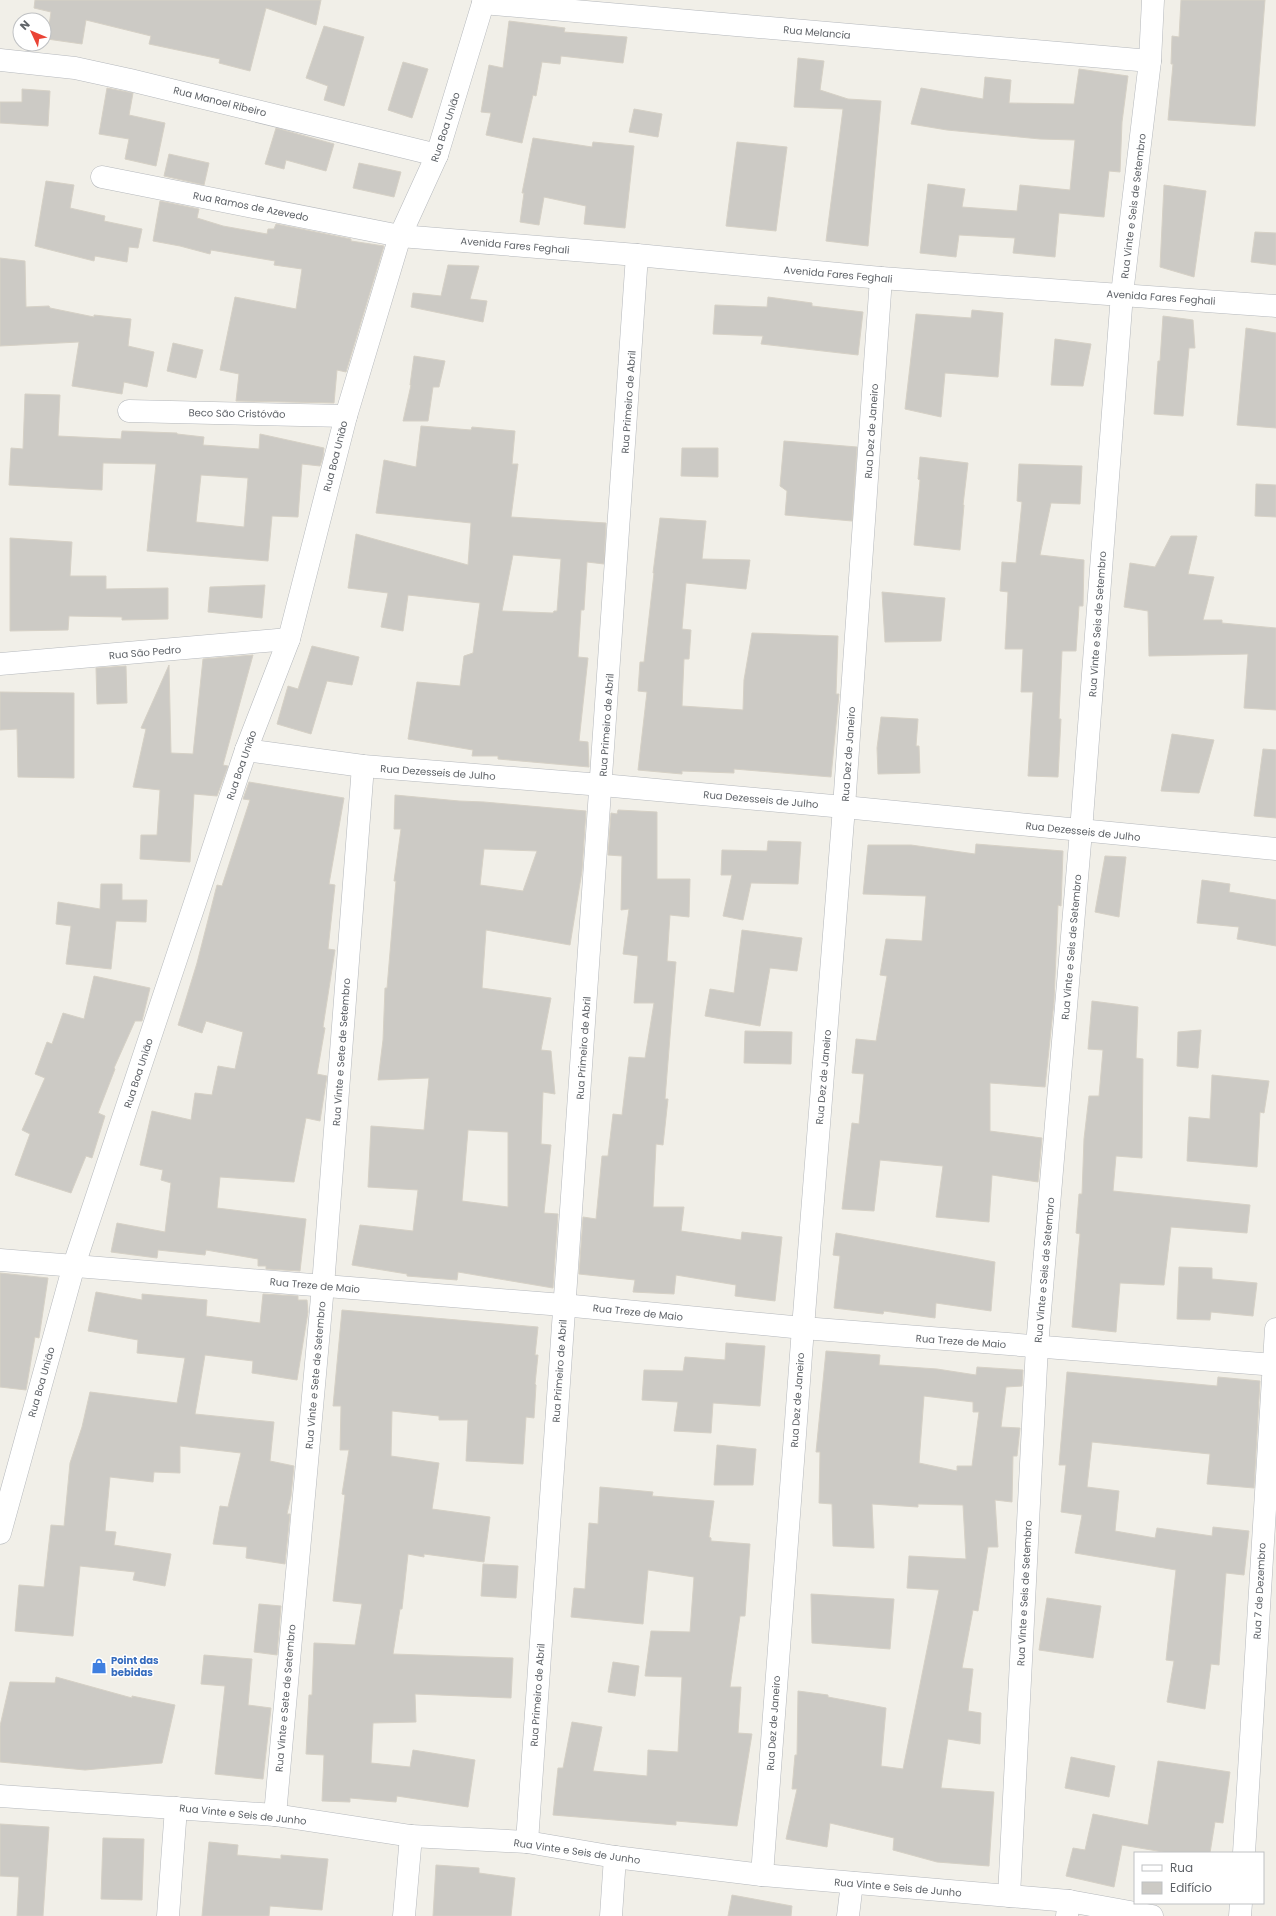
<svg xmlns="http://www.w3.org/2000/svg" width="1276" height="1916" viewBox="0 0 1276 1916" font-family="Poppins,sans-serif">
  <rect width="100%" height="100%" fill="#f1efe8"/>
  <g fill="#cccac5" stroke="#d6d1c6" fill-rule="evenodd">
    <polygon points="35,0 321,0 316,25 266,8 250,71 219,63 220,59 149,44 151,36 86,20 82,44 47,39 51,12 34,8"/>
    <polygon points="1181,0 1265,0 1255,126 1168,120 1173,64 1171,64 1172,36 1179,37"/>
    <polygon points="509,21 565,28 564,32 627,37 623,63 561,56 560,64 542,62 536,96 533,95 522,143 486,135 491,113 481,112 489,65 503,68"/>
    <polygon points="324,26 364,37 344,106 324,100 328,86 306,78"/>
    <polygon points="798,58 824,61 820,90 848,99 881,101 868,246 826,241 843,109 794,107"/>
    <polygon points="403,62 428,69 412,118 388,110"/>
    <polygon points="1079,69 1128,76 1122,122 1120,172 1109,171 1104,217 1059,213 1055,257 1013,253 1015,238 959,235 956,257 920,253 928,184 965,189 962,207 1017,211 1020,185 1070,190 1075,140 1040,139 947,130 911,124 921,88 983,99 985,77 1011,80 1009,103 1074,104"/>
    <polygon points="107,88 133,93 129,115 165,123 156,166 125,159 129,139 99,134"/>
    <polygon points="22,89 50,91 48,126 0,123 0,102 22,102"/>
    <polygon points="634,109 662,114 658,137 629,132"/>
    <polygon points="276,128 334,144 326,171 286,160 284,169 265,164"/>
    <polygon points="533,138 592,147 593,142 634,146 625,228 584,224 586,206 544,197 539,225 520,222 524,193 522,193"/>
    <polygon points="737,142 787,147 776,231 726,226"/>
    <polygon points="169,154 209,163 204,185 164,176"/>
    <polygon points="359,163 401,172 394,197 353,188"/>
    <polygon points="46,181 74,185 70,208 105,216 104,221 142,229 138,248 129,247 127,262 95,256 94,261 35,246"/>
    <polygon points="1164,185 1206,191 1194,277 1160,267"/>
    <polygon points="160,201 199,209 197,218 223,226 267,234 268,229 274,229 276,224 351,239 351,241 384,246 346,372 337,370 334,403 236,401 239,374 220,370 235,297 296,309 302,269 274,265 275,261 211,250 210,254 180,246 153,241"/>
    <polygon points="1255,232 1276,233 1276,265 1251,262"/>
    <polygon points="0,258 25,261 26,307 49,306 50,308 94,317 94,315 131,319 128,346 154,352 147,387 124,382 122,394 72,386 79,342 0,346"/>
    <polygon points="448,265 479,266 470,299 487,301 483,322 411,307 413,293 441,296"/>
    <polygon points="768,297 812,303 812,306 863,312 858,355 761,344 763,336 713,334 715,305 767,307"/>
    <polygon points="972,310 1003,313 998,377 945,373 941,417 905,409 916,314 971,318"/>
    <polygon points="1163,316 1193,320 1195,348 1189,348 1183,416 1154,414 1158,361 1160,361"/>
    <polygon points="1246,328 1276,333 1276,428 1237,425"/>
    <polygon points="1055,339 1091,344 1083,386 1051,385"/>
    <polygon points="173,343 203,350 196,378 167,371"/>
    <polygon points="414,356 445,361 439,387 433,387 428,421 403,421 411,385 410,385"/>
    <path d="M25,394L60,395L58,436L121,439L122,431L177,433V434L204,437L203,445L259,449L260,434L324,448L323,457L320,466L302,464L298,517L272,516L268,561L147,551L156,464L103,463L102,490L9,485L11,448L23,449ZM201,475L248,478L244,527L196,522Z"/>
    <path d="M421,426L471,430L472,427L515,431L512,464H518L511,517L606,523L604,564L587,562L584,610H581L578,657L588,658L579,741L588,742L589,767L498,759V756H472L473,750L408,739L417,682L460,686L464,656L473,653L480,603L408,595L403,631L381,627L388,593L348,588L356,534L468,565L471,523L376,513L384,460L416,467ZM513,555L561,559L557,611H554L553,613L502,611Z"/>
    <polygon points="784,441 857,447 852,521 785,515 787,491 780,486"/>
    <polygon points="682,448 718,448 718,477 681,476"/>
    <polygon points="920,457 968,463 963,505 964,505 960,550 914,545 920,480 918,479"/>
    <polygon points="1019,464 1082,466 1080,504 1051,503 1040,555 1084,560 1083,606 1079,606 1076,651 1062,651 1059,719 1061,719 1058,777 1028,776 1033,692 1021,692 1023,649 1005,649 1008,592 1000,591 1002,562 1016,563 1022,502 1017,501"/>
    <polygon points="1256,484 1276,485 1276,517 1255,516"/>
    <polygon points="660,518 706,521 702,559 750,560 746,589 686,583 682,629 691,630 689,659 684,659 682,706 743,710 744,680 752,633 838,636 836,694 839,694 831,777 734,769 734,773 682,771 682,774 638,770 647,692 638,691 640,662 644,662 654,573 653,573"/>
    <polygon points="1171,536 1197,536 1188,574 1214,577 1203,620 1222,620 1222,623 1276,628 1276,710 1244,708 1248,654 1149,656 1148,611 1124,607 1130,563 1155,567"/>
    <polygon points="10,538 72,542 70,576 106,576 106,589 168,588 168,619 122,620 122,617 69,616 68,630 10,631"/>
    <polygon points="265,585 262,618 208,612 210,587"/>
    <polygon points="882,592 945,598 941,641 885,642"/>
    <polygon points="312,646 359,657 352,685 327,681 311,734 277,724 288,686 298,689"/>
    <polygon points="253,655 223,765 228,766 217,796 194,794 190,862 140,859 141,835 157,835 160,790 133,787 146,729 141,728 169,665 171,753 193,754 203,659"/>
    <polygon points="126,666 127,703 97,704 96,668"/>
    <polygon points="0,692 74,693 74,778 18,777 17,729 0,730"/>
    <polygon points="881,717 918,719 916,746 919,746 920,773 878,774 877,748"/>
    <polygon points="1172,734 1214,740 1199,793 1161,791"/>
    <polygon points="1263,749 1276,750 1276,818 1254,816"/>
    <polygon points="249,782 344,798 329,884 335,885 328,949 335,950 323,1027 325,1028 317,1074 327,1076 320,1121 306,1118 294,1182 220,1177 217,1208 306,1219 300,1271 266,1269 266,1266 258,1266 258,1259 206,1250 205,1255 158,1250 157,1258 111,1252 117,1223 165,1232 171,1183 161,1180 163,1170 140,1165 152,1111 191,1120 195,1093 212,1095 218,1066 235,1069 243,1032 206,1021 202,1033 178,1025 197,963 217,885 222,886 250,800 243,799"/>
    <path d="M395,795L459,801L484,802L586,811L582,871L570,945L486,930L482,988L551,998L541,1050L551,1051L555,1094L543,1092L541,1144L551,1145L544,1213L558,1214L553,1288L458,1272L457,1280L407,1276V1274L352,1265L360,1225L413,1231L418,1190L368,1187L371,1126L424,1130L429,1078L378,1080L383,1040L385,988H387L396,881H394L401,829H394ZM484,849L537,851L523,891L480,885ZM468,1130L508,1132V1207L462,1201Z"/>
    <polygon points="618,810 657,812 657,879 690,879 689,917 670,915 667,961 676,962 665,1099 668,1099 663,1145 656,1144 653,1207 684,1207 681,1231 741,1240 742,1232 782,1237 775,1301 735,1296 736,1285 676,1275 674,1294 633,1292 635,1280 579,1274 583,1217 596,1219 602,1156 608,1156 613,1114 622,1115 629,1057 645,1058 654,1003 634,1003 638,956 623,954 629,909 621,910 622,856 608,855 611,813 617,814"/>
    <polygon points="768,841 801,842 798,884 751,883 743,920 723,916 732,875 721,875 722,850 767,851"/>
    <polygon points="976,844 1063,851 1061,906 1058,905 1054,1002 1045,1087 990,1083 990,1131 1042,1138 1038,1182 992,1175 989,1222 936,1217 943,1166 880,1160 874,1211 842,1209 852,1123 859,1124 864,1074 852,1073 856,1039 876,1041 887,976 880,975 886,939 922,941 926,896 863,894 868,845 911,845 975,854"/>
    <polygon points="1105,856 1126,857 1119,917 1095,912"/>
    <polygon points="1202,880 1230,884 1229,892 1276,900 1276,946 1237,939 1239,927 1197,923"/>
    <polygon points="101,884 122,884 122,900 147,900 146,922 116,921 111,969 66,964 71,926 56,924 58,902 100,909"/>
    <polygon points="742,930 802,938 797,971 770,968 760,1026 705,1016 710,989 734,993"/>
    <polygon points="94,976 150,988 142,1021 135,1021 114,1068 115,1069 98,1113 105,1116 92,1158 86,1156 71,1193 15,1175 30,1134 22,1130 45,1078 35,1074 47,1042 52,1044 63,1013 84,1019"/>
    <polygon points="1092,1001 1138,1007 1136,1058 1143,1059 1142,1158 1116,1156 1113,1191 1250,1205 1247,1233 1171,1227 1164,1285 1120,1283 1116,1332 1072,1327 1080,1234 1076,1233 1079,1194 1082,1194 1084,1139 1089,1096 1099,1096 1103,1050 1088,1049"/>
    <polygon points="1201,1030 1198,1068 1177,1066 1178,1032"/>
    <polygon points="745,1031 792,1032 791,1064 744,1063"/>
    <polygon points="1212,1075 1269,1081 1264,1113 1260,1112 1257,1167 1187,1161 1189,1117 1210,1119"/>
    <polygon points="836,1233 995,1262 991,1311 936,1303 935,1318 884,1311 883,1314 834,1308 840,1256 833,1255"/>
    <polygon points="1179,1267 1212,1268 1212,1279 1257,1283 1253,1316 1211,1312 1210,1320 1177,1319"/>
    <polygon points="0,1273 48,1278 39,1338 35,1337 26,1390 0,1387"/>
    <polygon points="96,1292 142,1300 142,1294 207,1300 206,1316 260,1323 263,1294 298,1296 298,1300 307,1300 308,1312 297,1380 252,1373 253,1361 205,1355 195,1414 274,1422 270,1461 294,1466 291,1496 287,1514 290,1514 285,1564 246,1558 247,1547 213,1544 220,1506 228,1507 241,1453 180,1446 180,1473 154,1472 153,1482 110,1477 105,1531 116,1532 114,1545 171,1554 165,1586 133,1580 135,1572 80,1566 73,1636 15,1631 19,1585 44,1587 51,1525 64,1526 70,1463 82,1427 90,1392 177,1403 185,1358 137,1353 138,1340 88,1331"/>
    <polygon points="342,1310 538,1327 535,1355 538,1355 535,1384 536,1385 534,1418 526,1417 523,1464 466,1461 468,1420 439,1420 439,1416 392,1411 391,1456 439,1463 432,1509 490,1517 484,1562 424,1554 424,1557 408,1554 402,1609 400,1609 393,1654 513,1658 511,1698 415,1694 416,1722 373,1723 371,1763 410,1767 413,1750 475,1760 468,1807 397,1796 396,1802 350,1798 350,1802 322,1801 324,1755 306,1754 309,1695 312,1695 314,1643 355,1645 362,1604 333,1601 345,1495 342,1494 349,1450 340,1450 341,1406 333,1406"/>
    <polygon points="726,1343 765,1346 760,1406 713,1403 711,1433 674,1431 678,1402 642,1400 644,1370 683,1371 685,1357 725,1360"/>
    <path d="M826,1351L880,1355L879,1365L937,1369L976,1375L977,1367L1023,1370L1022,1386L1006,1387L1001,1427L1020,1428L1017,1456H1013L1012,1502L995,1500L998,1547H988L978,1611L973,1610L962,1668L973,1669L968,1711L981,1713L980,1744L948,1739L941,1788L994,1792L989,1866L937,1862L893,1850L894,1838L830,1823L827,1847L786,1839L797,1789H792L795,1755H797L798,1691L828,1695V1697L886,1708L881,1766L903,1769L939,1590L907,1588L909,1556L966,1559L963,1505L918,1504V1507L872,1504L874,1548L833,1546L832,1504L819,1503L820,1452H816ZM924,1396L973,1402V1412H979L972,1466H957V1471L919,1463Z"/>
    <polygon points="1067,1372 1217,1386 1218,1377 1260,1381 1254,1488 1207,1484 1210,1454 1092,1442 1087,1487 1119,1491 1115,1531 1155,1538 1157,1528 1212,1536 1213,1527 1249,1531 1244,1575 1226,1573 1219,1665 1211,1664 1205,1709 1167,1702 1174,1661 1166,1660 1176,1570 1075,1553 1082,1515 1061,1512 1066,1465 1059,1465"/>
    <polygon points="717,1445 756,1449 753,1485 714,1485"/>
    <polygon points="600,1487 653,1492 652,1496 714,1501 709,1537 711,1538 711,1541 750,1544 745,1616 740,1616 730,1687 741,1687 738,1733 752,1734 737,1826 676,1821 676,1825 553,1815 558,1768 563,1768 572,1722 602,1727 593,1771 647,1776 648,1750 678,1752 682,1677 645,1676 651,1631 690,1632 694,1577 648,1570 643,1624 571,1617 574,1588 585,1589 589,1523 598,1524"/>
    <polygon points="483,1564 518,1566 516,1598 481,1596"/>
    <polygon points="811,1594 894,1599 890,1649 812,1643"/>
    <polygon points="1047,1598 1101,1606 1093,1658 1039,1650"/>
    <polygon points="259,1604 281,1606 277,1655 254,1652"/>
    <polygon points="204,1655 252,1659 248,1705 271,1708 263,1779 215,1774 225,1686 201,1684"/>
    <polygon points="613,1662 639,1666 635,1696 608,1692"/>
    <polygon points="56,1677 132,1698 132,1696 175,1705 162,1763 85,1770 0,1762 0,1726 10,1682 55,1683"/>
    <polygon points="1071,1757 1115,1766 1109,1797 1065,1788"/>
    <polygon points="1158,1761 1230,1772 1223,1823 1215,1822 1210,1853 1169,1853 1122,1845 1114,1887 1066,1876 1073,1848 1085,1850 1093,1814 1148,1825"/>
    <polygon points="0,1824 49,1827 43,1916 17,1916 19,1877 0,1876"/>
    <polygon points="103,1838 144,1839 142,1900 101,1899"/>
    <polygon points="209,1842 238,1845 237,1855 281,1859 281,1855 328,1859 322,1910 270,1906 269,1916 202,1916"/>
    <polygon points="436,1865 479,1868 479,1873 515,1878 511,1916 433,1916"/>
    <polygon points="732,1895 792,1906 791,1916 728,1916"/>
  </g>
  <g fill="none" stroke-linecap="round" stroke-linejoin="round">
    <defs>
      <g id="minor">
        <polyline points="483,3 1150,61"/>
        <polyline points="0,60 75,68 130,80 437,155"/>
        <polyline points="102,177 400,236 637,255"/>
        <polyline points="129,411 346,416"/>
        <polyline points="0,664 289,639"/>
        <polyline points="246,750 363,766 602,785 844,807 1276,849"/>
        <polyline points="0,1260 563,1305 803,1328 1276,1365"/>
        <polyline points="0,1533 74,1265 246,750 289,639 346,416 400,236 437,155 484,0"/>
        <polyline points="275,1815 323,1286 363,766"/>
        <polyline points="1244,1853 1276,1329"/>
        <polyline points="762,1875 803,1328 844,807 881,278"/>
        <polyline points="1009,1896 1037,1346 1081,831 1122,294 1150,61 1153,0"/>
        <polyline points="168,1916 176,1808"/>
        <polyline points="404,1916 411,1836"/>
        <polyline points="611,1916 615,1857"/>
        <polyline points="848,1916 852,1883"/>
        <polyline points="1067,1916 1069,1901"/>
        <polyline points="1240,1916 1241,1903"/>
      </g>
      <g id="tertiary">
        <polyline points="0,1796 275,1815 411,1836 527,1842 615,1857 762,1875 1069,1901 1152,1916"/>
        <path d="M527,1842C563,1313 602,784 637,255L881,278L1276,306"/>
      </g>
    </defs>
    <use href="#minor" stroke="#b5b8bc" stroke-width="23"/>
    <use href="#tertiary" stroke="#b5b8bc" stroke-width="23"/>
    <use href="#minor" stroke="#fff" stroke-width="22"/>
    <use href="#tertiary" stroke="#fff" stroke-width="22"/>
  </g>
  <defs>
    <symbol id="shop-bare" viewBox="-9 -9 18 18"><path d="M-5-2.5h2.3a2.7 3.5 0 0 1 5.4 0H5L5.5 6h-11ZM-1.5-2.5h3a1.5 2.3 0 0 0-3 0Z" fill="#3f7fe0" stroke="#fff" stroke-width="2.5" paint-order="stroke"/></symbol>
  </defs>
  <g fill-rule="evenodd">
    <use href="#shop-bare" x="88" y="1655" width="22" height="22"/>
  </g>
  <g text-anchor="middle" stroke-width="3" stroke-linejoin="round" paint-order="stroke">
    <g font-size="10" fill="#5f6368" stroke="#fff">
      <text transform="translate(817 32) rotate(5)" y="4">Rua Melancia</text>
      <text transform="translate(220 101) rotate(14)" y="4">Rua Manoel Ribeiro</text>
      <text transform="translate(445 127) rotate(-72)" y="4">Rua Boa União</text>
      <text transform="translate(251 206) rotate(11)" y="4">Rua Ramos de Azevedo</text>
      <text transform="translate(1133 206) rotate(-83)" y="4">Rua Vinte e Seis de Setembro</text>
      <text transform="translate(515 245) rotate(5)" y="4">Avenida Fares Feghali</text>
      <text transform="translate(838 274) rotate(5)" y="4">Avenida Fares Feghali</text>
      <text transform="translate(1161 297) rotate(4)" y="4">Avenida Fares Feghali</text>
      <text transform="translate(628 402) rotate(-86)" y="4">Rua Primeiro de Abril</text>
      <text transform="translate(237 413) rotate(1)" y="4">Beco São Cristóvão</text>
      <text transform="translate(871 431) rotate(-86)" y="4">Rua Dez de Janeiro</text>
      <text transform="translate(335 456) rotate(-76)" y="4">Rua Boa União</text>
      <text transform="translate(1097 624) rotate(-86)" y="4">Rua Vinte e Seis de Setembro</text>
      <text transform="translate(145 652) rotate(-5)" y="4">Rua São Pedro</text>
      <text transform="translate(606 725) rotate(-86)" y="4">Rua Primeiro de Abril</text>
      <text transform="translate(848 754) rotate(-86)" y="4">Rua Dez de Janeiro</text>
      <text transform="translate(241 765) rotate(-71)" y="4">Rua Boa União</text>
      <text transform="translate(438 772) rotate(4)" y="4">Rua Dezesseis de Julho</text>
      <text transform="translate(761 799) rotate(5)" y="4">Rua Dezesseis de Julho</text>
      <text transform="translate(1083 831) rotate(6)" y="4">Rua Dezesseis de Julho</text>
      <text transform="translate(1071 947) rotate(-85)" y="4">Rua Vinte e Seis de Setembro</text>
      <text transform="translate(583 1048) rotate(-86)" y="4">Rua Primeiro de Abril</text>
      <text transform="translate(341 1052) rotate(-86)" y="4">Rua Vinte e Sete de Setembro</text>
      <text transform="translate(138 1073) rotate(-72)" y="4">Rua Boa União</text>
      <text transform="translate(823 1077) rotate(-85)" y="4">Rua Dez de Janeiro</text>
      <text transform="translate(1044 1270) rotate(-85)" y="4">Rua Vinte e Seis de Setembro</text>
      <text transform="translate(315 1285) rotate(5)" y="4">Rua Treze de Maio</text>
      <text transform="translate(638 1312) rotate(6)" y="4">Rua Treze de Maio</text>
      <text transform="translate(961 1341) rotate(4)" y="4">Rua Treze de Maio</text>
      <text transform="translate(559 1371) rotate(-86)" y="4">Rua Primeiro de Abril</text>
      <text transform="translate(315 1375) rotate(-85)" y="4">Rua Vinte e Sete de Setembro</text>
      <text transform="translate(41 1382) rotate(-74)" y="4">Rua Boa União</text>
      <text transform="translate(797 1400) rotate(-86)" y="4">Rua Dez de Janeiro</text>
      <text transform="translate(1259 1591) rotate(-87)" y="4">Rua 7 de Dezembro</text>
      <text transform="translate(1024 1593) rotate(-87)" y="4">Rua Vinte e Seis de Setembro</text>
      <text transform="translate(537 1695) rotate(-86)" y="4">Rua Primeiro de Abril</text>
      <text transform="translate(285 1698) rotate(-85)" y="4">Rua Vinte e Sete de Setembro</text>
      <text transform="translate(773 1723) rotate(-86)" y="4">Rua Dez de Janeiro</text>
      <text transform="translate(243 1814) rotate(6)" y="4">Rua Vinte e Seis de Junho</text>
      <text transform="translate(577 1851) rotate(8)" y="4">Rua Vinte e Seis de Junho</text>
      <text transform="translate(898 1887) rotate(5)" y="4">Rua Vinte e Seis de Junho</text>
    </g>
    <g font-size="10" font-weight="bold" fill="#366cbe" stroke="#fff" text-anchor="start">
      <text x="111" y="1664">Point das<tspan x="111" dy="12">bebidas</tspan></text>
    </g>
  </g>
  <rect x="1134" y="1852" width="130" height="52" fill="#ffffff" stroke="#bfc1c3"/>
  <rect x="1142" y="1865" width="20" height="6" fill="#ffffff" stroke="#bfc1c3"/>
  <text x="1170" y="1872" font-size="12" fill="#5f6368">Rua</text>
  <rect x="1142" y="1882" width="20" height="12" fill="#cccac5" stroke="#bfc1c3"/>
  <text x="1170" y="1892" font-size="12" fill="#5f6368">Edifício</text>
  <g transform="translate(32 32) rotate(314)"><circle r="19" fill="#ffffff" stroke="#bfc1c3"/>
  <path d="M0-3L7 15L0 10L-7 15Z" fill="#ea4335"/>
  <text y="-6" font-size="11" font-weight="bold" text-anchor="middle" fill="#5f6368">N</text>
  </g>
</svg>
